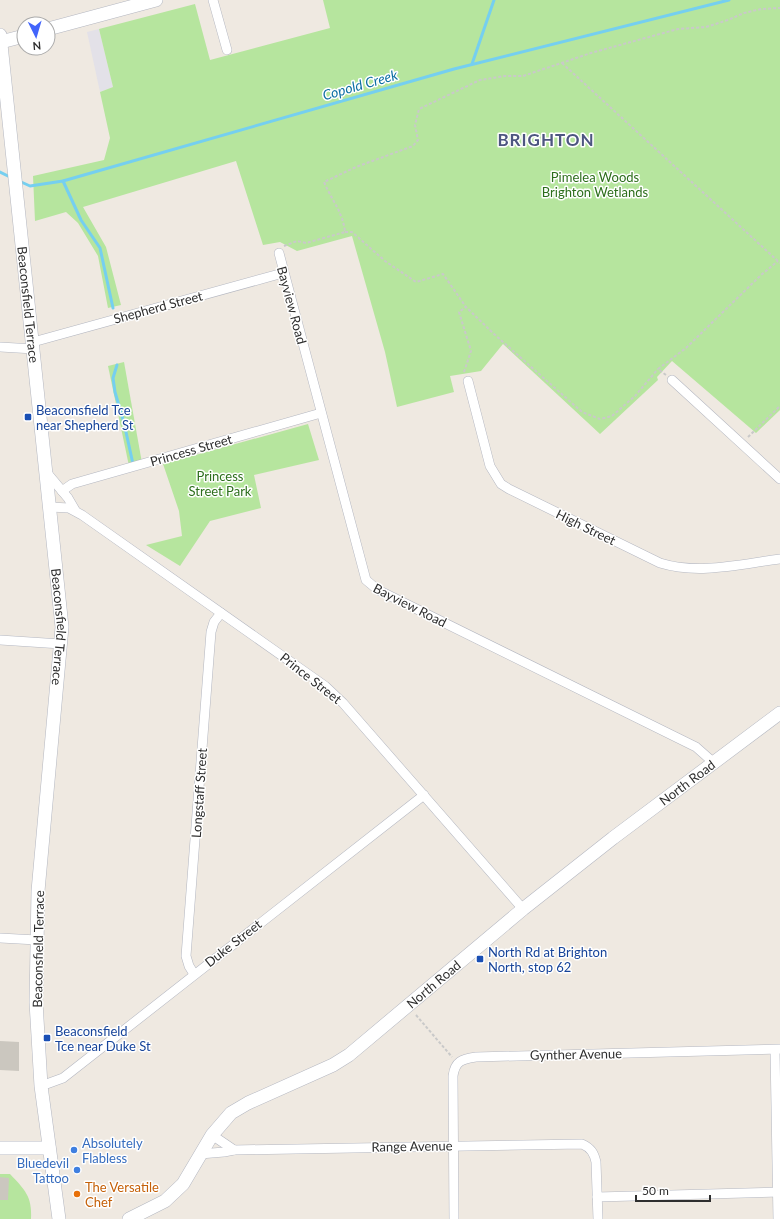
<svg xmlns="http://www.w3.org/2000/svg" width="780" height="1219" viewBox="0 0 780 1219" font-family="Lato,sans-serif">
  <rect width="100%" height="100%" fill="#efe9e1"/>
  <polygon fill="#e3e1e8" points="99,29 113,87 100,92 87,32"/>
  <g fill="#b6e59e">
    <polygon points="323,0 780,0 780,410 756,433 672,361 657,377 658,380 600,434 503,344 481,371 450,376 454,392 397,407 385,352 352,236 297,251 280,242 263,245 236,161 83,207 106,247 121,305 108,308 98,256 78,223 66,212 35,221 33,176 104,160 110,138 100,92 113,87 99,29 195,4 210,60 330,28"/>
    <polygon points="124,362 142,463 129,466 108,366"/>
    <polygon points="308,424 319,460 254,475 261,508 210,521 180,566 146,545 182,536 179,511 163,464"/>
    <path d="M0,1174H10C25,1190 32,1196 31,1219H0Z"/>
  </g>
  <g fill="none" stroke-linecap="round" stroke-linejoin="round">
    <g stroke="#75cff0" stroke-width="3">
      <polyline points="472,64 494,0"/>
      <polyline points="0,172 12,178"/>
      <polyline points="19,181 30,186 63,181 454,69 729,0"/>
      <polyline points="63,181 81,220 100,248 113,308"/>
      <polyline points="117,365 113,378 115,392 124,423 133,464"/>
    </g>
  </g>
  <g fill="#cbc7bf">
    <polygon points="0,1041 19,1042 19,1071 0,1070"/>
    <polygon points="0,1177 9,1178 8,1200 0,1200"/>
  </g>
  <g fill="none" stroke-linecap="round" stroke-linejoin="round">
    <defs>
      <g id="street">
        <polyline points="213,0 227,50"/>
        <polyline points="279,253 366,580 378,590 696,747 713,762"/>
        <polyline points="33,342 283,273"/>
        <polyline points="0,347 34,349"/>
        <polyline points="672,380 780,479"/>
        <path d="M468,381L490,466L501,484L509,489L660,563C699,575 740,564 780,559"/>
        <polyline points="47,473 68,498 75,510"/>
        <polyline points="62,491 72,484 321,413"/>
        <polyline points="50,507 69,508 82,515 325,686 343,703 523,909"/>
        <polyline points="0,640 61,644"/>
        <polyline points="0,938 37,940"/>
        <polyline points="194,974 189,966 186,956 211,632 214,622 221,613"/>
        <polyline points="775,1050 778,1219"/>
        <polyline points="41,1086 63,1078 424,795"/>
        <polyline points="212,1135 234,1150"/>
        <path d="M200,1154L224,1152L234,1150L582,1144C591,1148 594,1153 596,1162L598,1219"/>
        <polyline points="597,1197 780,1192"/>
        <path d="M454,1219L453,1076C455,1061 462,1059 476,1057L780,1049"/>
      </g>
      <g id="secondary">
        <polyline points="48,29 156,0"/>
        <path id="s1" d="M0,35L62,627L38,891L36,1002L41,1086L59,1219"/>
        <polyline points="1,42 24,36"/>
        <polyline points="0,1148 49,1148"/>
        <path id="s2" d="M129,1219L165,1201L183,1184L212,1135L231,1113L248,1103L333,1065L349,1055L523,909L613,838L780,713"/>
      </g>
    </defs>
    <use href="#street" stroke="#b4b7c1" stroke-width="10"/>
    <use href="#secondary" stroke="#b4b7c1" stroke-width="14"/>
    <g stroke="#c9c9c9" stroke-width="2" stroke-dasharray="3 2" stroke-linecap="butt">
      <polyline points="562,63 780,263"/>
      <polyline points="345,232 352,232 385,261 416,282 443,274 466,307 494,334 582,412 600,419 612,416 635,396 658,369"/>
      <path d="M284,246L297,241L306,243L345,232C343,212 331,199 324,182L356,167L413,146L418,140L415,125L419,109L480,80L505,76H523L591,53L678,29L706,27L728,20L744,13L761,9L780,8"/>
      <polyline points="464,372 471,351 459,312 466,307"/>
      <polyline points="666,375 658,369 686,348 761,275 778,261"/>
      <polyline points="748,437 780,406"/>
      <polyline points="416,1015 452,1057"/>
    </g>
    <use href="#street" stroke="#fff" stroke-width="9"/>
    <use href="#secondary" stroke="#fff" stroke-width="13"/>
  </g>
  <g fill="#1a4fb4" stroke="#fff" stroke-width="1.5">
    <rect x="24" y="413" width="8" height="8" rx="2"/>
    <rect x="476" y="955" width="8" height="8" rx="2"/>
    <rect x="43" y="1034" width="8" height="8" rx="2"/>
  </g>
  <g fill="#3f7fe0" stroke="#fff" stroke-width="1.5">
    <circle cx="74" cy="1150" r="4"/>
    <circle cx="77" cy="1170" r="4"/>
  </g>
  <circle fill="#e8710a" stroke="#fff" stroke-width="1.5" cx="77" cy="1194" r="4"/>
  <g text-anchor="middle" stroke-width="3" stroke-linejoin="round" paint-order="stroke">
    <g font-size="13" fill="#2c6e1b" stroke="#fff">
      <text x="595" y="182">Pimelea Woods<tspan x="595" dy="15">Brighton Wetlands</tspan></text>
      <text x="220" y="481">Princess<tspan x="220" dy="15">Street Park</tspan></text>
    </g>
    <g font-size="13" fill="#2e2e2e" stroke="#fff">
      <text dy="5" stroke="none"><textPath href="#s1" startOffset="271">Beaconsfield Terrace</textPath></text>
      <text transform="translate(292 305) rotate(75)" y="5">Bayview Road</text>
      <text transform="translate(158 307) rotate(-15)" y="5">Shepherd Street</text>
      <text transform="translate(191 450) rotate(-16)" y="5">Princess Street</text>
      <text transform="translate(586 527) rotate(26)" y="5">High Street</text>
      <text transform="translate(410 605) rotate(27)" y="5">Bayview Road</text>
      <text dy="5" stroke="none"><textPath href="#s1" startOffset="595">Beaconsfield Terrace</textPath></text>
      <text transform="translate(311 678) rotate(38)" y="5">Prince Street</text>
      <text dy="5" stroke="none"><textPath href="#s2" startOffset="717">North Road</textPath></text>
      <text transform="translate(199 793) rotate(-86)" y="5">Longstaff Street</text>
      <text transform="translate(233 943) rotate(-38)" y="5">Duke Street</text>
      <text transform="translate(38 949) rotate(-89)" y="5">Beaconsfield Terrace</text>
      <text dy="5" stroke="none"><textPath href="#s2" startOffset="393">North Road</textPath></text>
      <text transform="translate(576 1054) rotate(-1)" y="5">Gynther Avenue</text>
      <text transform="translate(412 1146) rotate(-1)" y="5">Range Avenue</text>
    </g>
    <g font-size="13" fill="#164399" stroke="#fff" text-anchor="start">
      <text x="36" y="415">Beaconsfield Tce<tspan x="36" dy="15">near Shepherd St</tspan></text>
      <text x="488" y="957">North Rd at Brighton<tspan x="488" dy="15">North, stop 62</tspan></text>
      <text x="55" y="1036">Beaconsfield<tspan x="55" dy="15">Tce near Duke St</tspan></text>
    </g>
    <g font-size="13" fill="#366cbe" stroke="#fff" text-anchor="start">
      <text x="82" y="1148">Absolutely<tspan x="82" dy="15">Flabless</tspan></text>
      <text x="69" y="1168" text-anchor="end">Bluedevil<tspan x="69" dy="15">Tattoo</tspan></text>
    </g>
    <g font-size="13" fill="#c56008" stroke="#fff" text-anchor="start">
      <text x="85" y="1192">The Versatile<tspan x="85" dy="15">Chef</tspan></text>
    </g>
    <g font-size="14" font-style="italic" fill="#0d6fa3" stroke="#fff">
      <text transform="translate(360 85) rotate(-16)" y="5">Copold Creek</text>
    </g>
    <g font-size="17" font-weight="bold" letter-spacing="1" fill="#4d5680" stroke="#fff">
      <text x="546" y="146">BRIGHTON</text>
    </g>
  </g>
  <g transform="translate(36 36) rotate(175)"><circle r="19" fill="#ffffff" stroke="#ababab"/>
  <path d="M0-3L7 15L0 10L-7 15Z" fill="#4264fb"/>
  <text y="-6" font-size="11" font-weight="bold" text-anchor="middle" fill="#2e2e2e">N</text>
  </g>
  <path d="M636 1195v6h74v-6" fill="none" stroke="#2e2e2e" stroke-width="2"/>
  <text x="642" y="1195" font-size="12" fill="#2e2e2e" stroke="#ffffff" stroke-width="3" paint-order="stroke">50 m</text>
</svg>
